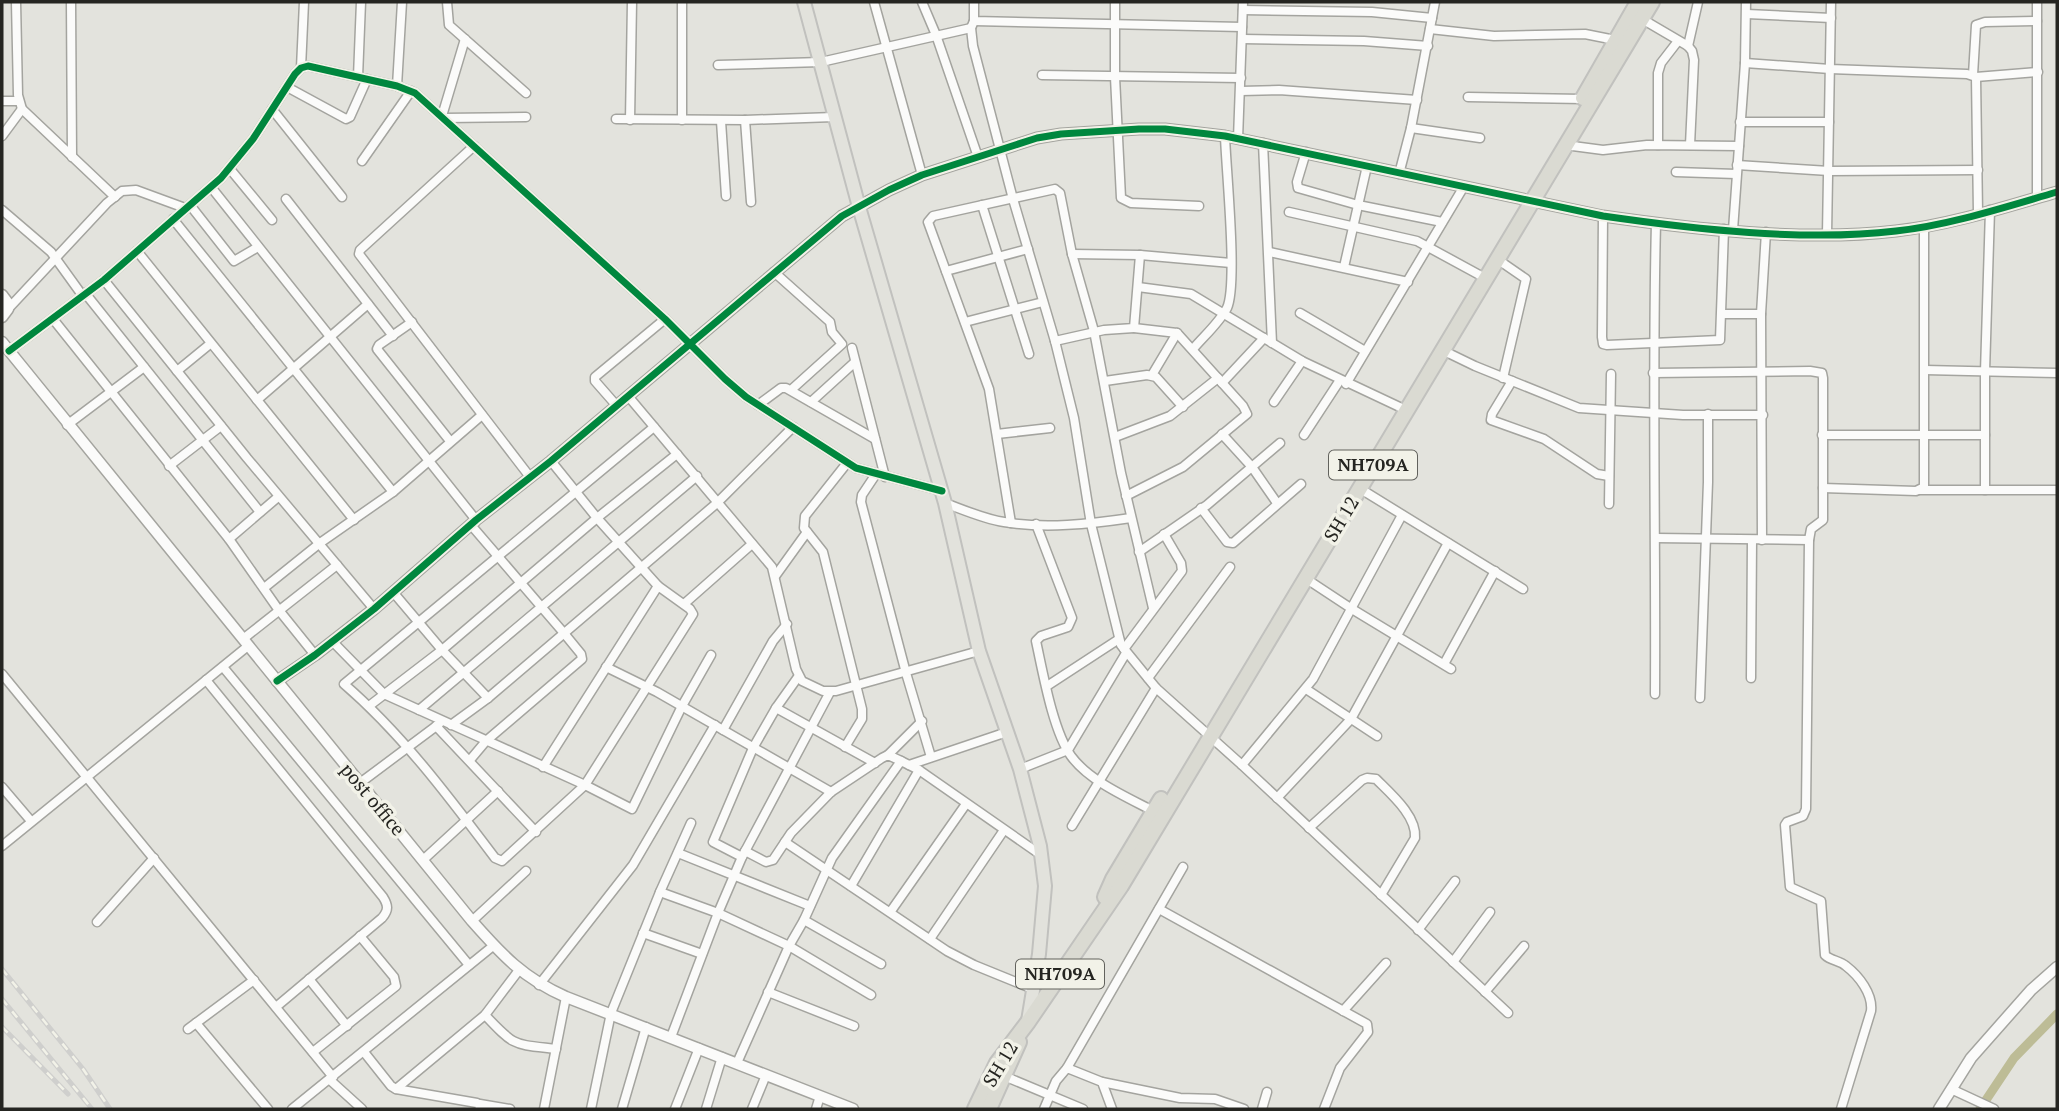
<svg xmlns="http://www.w3.org/2000/svg" width="2059" height="1111" viewBox="0 0 2059 1111" font-family="'PT Serif',serif">
  <rect width="100%" height="100%" fill="#e3e3dd"/>
  <g fill="none" stroke-linecap="round" stroke-linejoin="round">
    <polyline stroke="#bdbc96" stroke-width="9" points="1980,1109 2014,1058 2057,1014"/>
    <defs>
      <g id="minor">
        <polyline points="16,2 18,95 22,109 115,197"/>
        <polyline points="71,2 72,157"/>
        <polyline points="447,2 449,25 526,93"/>
        <polyline points="874,2 922,175"/>
        <polyline points="922,2 936,35 978,157"/>
        <polyline points="974,2 974,21 1242,27"/>
        <polyline points="1115,2 1115,77 1121,198 1131,203 1199,206"/>
        <polyline points="1243,10 1372,12 1432,18"/>
        <polyline points="1747,14 1831,18"/>
        <polyline points="1642,19 1688,46 1692,51 1694,60 1690,145"/>
        <polyline points="974,21 971,28 973,46 1013,199 1055,341 1074,418 1091,524 1121,645 1156,688 1242,765 1508,1013"/>
        <polyline points="1430,29 1494,36 1585,34 1615,40"/>
        <polyline points="1243,39 1364,41 1428,46"/>
        <polyline points="1688,46 1698,2"/>
        <polyline points="1745,63 1830,69 1967,74 1976,77 1978,213"/>
        <polyline points="718,65 821,62 971,28"/>
        <polyline points="301,68 304,2"/>
        <polyline points="1042,75 1241,78"/>
        <polyline points="1973,75 1976,25 1985,22 2037,21"/>
        <polyline points="358,77 361,2"/>
        <polyline points="1976,77 2038,72"/>
        <polyline points="397,86 402,2"/>
        <polyline points="287,87 346,119 350,117 367,79"/>
        <polyline points="1241,91 1279,90 1417,100"/>
        <polyline points="1468,97 1583,99"/>
        <polyline points="2,101 19,101"/>
        <polyline points="272,109 342,197"/>
        <polyline points="442,116 465,39"/>
        <polyline points="444,118 526,117"/>
        <polyline points="616,119 745,120 834,117"/>
        <polyline points="630,120 632,2"/>
        <polyline points="682,120 682,2"/>
        <polyline points="745,120 751,202"/>
        <polyline points="721,121 726,196"/>
        <polyline points="1740,122 1829,122"/>
        <polyline points="1411,128 1480,138"/>
        <polyline points="2,136 22,109"/>
        <polyline points="1238,139 1243,2"/>
        <polyline points="1263,143 1272,343"/>
        <polyline points="1565,145 1603,150 1647,145 1739,146"/>
        <polyline points="1658,145 1658,73 1661,63 1678,41"/>
        <polyline points="474,146 360,250 359,254 530,477"/>
        <polyline points="1306,152 1297,182 1298,188 1358,205 1442,222"/>
        <polyline points="362,161 411,91"/>
        <polyline points="1737,165 1829,171 1978,170"/>
        <polyline points="230,169 272,220"/>
        <polyline points="1676,172 1736,174"/>
        <polyline points="1399,174 1411,128 1435,2"/>
        <polyline points="211,187 476,520"/>
        <polyline points="2037,198 2037,2"/>
        <polyline points="286,199 393,336"/>
        <polyline points="190,205 234,261 258,247"/>
        <polyline points="982,205 1029,354"/>
        <polyline points="2,210 51,252 82,295"/>
        <polyline points="1289,212 1417,241 1485,278"/>
        <polyline points="1603,216 1602,337 1603,344 1607,345 1720,340 1724,229"/>
        <polyline points="173,219 393,492"/>
        <polyline points="1733,230 1745,63 1746,2"/>
        <polyline points="1827,234 1831,2"/>
        <polyline points="137,251 354,520"/>
        <polyline points="1269,252 1408,282"/>
        <polyline points="1072,254 1140,255 1231,263"/>
        <polyline points="1497,259 1526,279 1503,378"/>
        <polyline points="1344,267 1367,166"/>
        <polyline points="946,271 1028,249"/>
        <polyline points="774,272 830,322 832,332 842,344 791,390"/>
        <polyline points="104,280 247,458 374,609"/>
        <polyline points="1138,287 1191,294 1302,361 1406,410"/>
        <polyline points="85,293 260,512"/>
        <polyline points="8,309 107,203 122,191 136,190 185,208"/>
        <polyline points="1300,313 1365,351"/>
        <polyline points="1722,314 1761,314"/>
        <polyline points="53,319 229,539 278,609 315,655"/>
        <polyline points="412,322 379,345 377,349 450,441"/>
        <polyline points="965,322 1043,302"/>
        <polyline points="1055,341 1104,330 1134,328 1140,255"/>
        <polyline points="852,348 885,477"/>
        <path d="M1193,349C1204,336 1219,323 1227,308C1238,284 1226,169 1225,136"/>
        <polyline points="1442,350 1475,366 1579,408 1683,415 1763,415"/>
        <polyline points="9,351 104,280 221,178 253,139 295,74 301,68 308,66 397,86 415,93 665,319 725,379 746,397 856,468 942,491"/>
        <polyline points="1925,370 2057,373"/>
        <polyline points="177,371 210,344"/>
        <path d="M1653,373L1810,371L1822,373L1823,378V520L1811,529L1809,540L1806,809L1803,816L1787,822L1785,825L1790,887L1821,901L1825,955C1831,961 1839,960 1846,966C1859,976 1873,994 1871,1011L1841,1109"/>
        <polyline points="1152,375 1177,333"/>
        <polyline points="1105,381 1147,375 1156,377 1183,407"/>
        <polyline points="1512,381 1492,414 1491,420 1544,439 1597,474 1609,476"/>
        <polyline points="1222,383 1264,338"/>
        <polyline points="1346,384 1463,188"/>
        <polyline points="628,396 772,567 796,669 802,681 823,691 836,691 979,651"/>
        <polyline points="257,400 368,304"/>
        <polyline points="811,402 855,362"/>
        <polyline points="1274,402 1302,361"/>
        <polyline points="616,405 595,381 595,377 665,319"/>
        <polyline points="758,405 781,388 786,388 875,439"/>
        <polyline points="67,425 144,367"/>
        <polyline points="997,434 1050,428"/>
        <polyline points="1222,434 1252,467 1277,503"/>
        <polyline points="1304,435 1340,380"/>
        <polyline points="1822,435 1985,435"/>
        <polyline points="1115,437 1170,416 1218,378"/>
        <polyline points="551,461 597,518 658,586"/>
        <polyline points="169,466 221,426"/>
        <polyline points="876,474 862,495 861,502 906,673 931,757"/>
        <polyline points="1359,488 1523,589"/>
        <polyline points="1823,488 1916,491 1924,487 1924,227"/>
        <polyline points="1920,490 2057,490"/>
        <polyline points="1985,490 1985,372 1990,210"/>
        <polyline points="1126,496 1183,467 1247,414 1243,406 1177,333 1134,328"/>
        <path d="M945,503C964,510 984,519 1004,522C1045,529 1090,524 1131,518"/>
        <polyline points="1609,504 1611,374"/>
        <polyline points="1201,508 1227,542 1233,543 1301,484"/>
        <polyline points="1011,523 989,389 928,222 933,216 1055,189 1060,193 1072,254 1094,331 1121,473 1153,608"/>
        <path d="M1036,524L1072,618L1068,627L1041,636L1036,641C1043,673 1053,731 1071,756C1090,782 1129,798 1157,813"/>
        <polyline points="1656,538 1809,540"/>
        <polyline points="229,539 278,497"/>
        <polyline points="1762,540 1761,314 1766,232"/>
        <polyline points="1139,552 1207,505 1280,443"/>
        <polyline points="776,575 807,532"/>
        <polyline points="1305,578 1352,609 1451,669"/>
        <polyline points="264,588 320,543 393,492 482,415"/>
        <polyline points="393,592 442,650 488,698"/>
        <polyline points="684,604 752,544"/>
        <polyline points="243,639 337,565"/>
        <polyline points="333,642 384,694 585,785 632,809 682,706 711,655"/>
        <polyline points="1124,649 1182,571 1181,563 1164,534"/>
        <polyline points="1444,664 1495,571"/>
        <polyline points="223,667 469,965"/>
        <polyline points="606,667 657,692 831,792"/>
        <polyline points="2,674 333,1077"/>
        <polyline points="1148,678 1230,567"/>
        <polyline points="1751,678 1752,540"/>
        <path d="M206,680L383,897C388,905 389,910 382,918L276,1007"/>
        <polyline points="1047,686 1119,639"/>
        <polyline points="1306,689 1377,736"/>
        <path d="M1655,694C1656,537 1652,380 1656,223"/>
        <polyline points="1700,698 1708,482 1708,414"/>
        <polyline points="369,706 442,650 597,518 677,454"/>
        <polyline points="776,708 875,763"/>
        <polyline points="419,710 697,476"/>
        <polyline points="451,725 488,698 717,503 793,427"/>
        <polyline points="436,726 536,832"/>
        <polyline points="723,730 773,641 787,624"/>
        <polyline points="845,747 862,719 862,709 823,552 804,528 805,516 847,463"/>
        <polyline points="888,755 922,721"/>
        <polyline points="470,760 486,741 582,659 581,654 563,632 471,525"/>
        <polyline points="909,765 1007,732"/>
        <polyline points="1242,765 1313,679 1402,515"/>
        <path d="M543,767L658,586L690,609L693,614L585,785L502,861L495,858C449,797 402,734 344,684L654,427"/>
        <polyline points="1020,769 1068,750 1126,653"/>
        <polyline points="360,783 439,724"/>
        <polyline points="2,787 31,821"/>
        <polyline points="1277,798 1351,719 1448,543"/>
        <polyline points="1072,826 1156,688"/>
        <path d="M1309,828L1362,780L1367,778L1376,779C1391,794 1417,816 1415,838L1381,895"/>
        <polyline points="785,842 947,951 974,965 1033,989"/>
        <polyline points="2,846 248,646"/>
        <polyline points="745,851 766,862 773,860 791,833 831,792 882,758 888,755 901,761"/>
        <polyline points="678,853 810,906"/>
        <polyline points="742,857 713,842 753,748 776,708 798,677"/>
        <polyline points="423,860 498,791"/>
        <polyline points="851,886 919,770"/>
        <polyline points="660,892 718,913 789,946 871,995"/>
        <polyline points="1159,909 1367,1024 1368,1032 1340,1068 1324,1109"/>
        <polyline points="891,911 966,804"/>
        <polyline points="804,920 881,964"/>
        <polyline points="472,921 526,871"/>
        <polyline points="97,922 154,858"/>
        <polyline points="1418,930 1455,881"/>
        <polyline points="643,933 702,954"/>
        <polyline points="930,939 1004,830"/>
        <polyline points="1453,962 1490,912"/>
        <polyline points="309,979 347,1026"/>
        <polyline points="539,985 633,865 715,725"/>
        <polyline points="768,992 854,1026"/>
        <polyline points="1485,992 1524,946"/>
        <polyline points="1343,1011 1386,963"/>
        <path d="M485,1015C515,1047 513,1044 556,1049"/>
        <polyline points="196,1023 268,1109"/>
        <polyline points="188,1029 254,980"/>
        <polyline points="671,1037 718,913 742,857 830,692"/>
        <polyline points="313,1052 396,986 394,977 360,936"/>
        <polyline points="364,1052 391,1086 396,1089 477,1103 482,1109"/>
        <polyline points="737,1063 789,946 804,920 832,858 901,761 919,770 1041,855"/>
        <polyline points="1067,1068 1183,867"/>
        <polyline points="1004,1076 1083,1109"/>
        <polyline points="330,1080 362,1109"/>
        <polyline points="1102,1082 1180,1098 1215,1099 1244,1109"/>
        <polyline points="396,1089 485,1015 519,970"/>
        <polyline points="1951,1089 1994,1109"/>
        <polyline points="480,1104 510,1109"/>
        <polyline points="292,1109 493,946"/>
        <polyline points="544,1109 566,997"/>
        <polyline points="591,1109 611,1013 660,892 691,823"/>
        <polyline points="622,1109 646,1027"/>
        <polyline points="675,1109 699,1048"/>
        <polyline points="706,1109 722,1057"/>
        <polyline points="752,1109 766,1075"/>
        <polyline points="816,1109 820,1096"/>
        <polyline points="1044,1109 1056,1081 1067,1068 1102,1082 1112,1109"/>
        <polyline points="1262,1109 1267,1092"/>
      </g>
      <g id="tertiary">
        <polyline points="2,295 8,303 8,309 2,317"/>
        <path d="M2,342L472,921C502,955 523,978 566,997L853,1109"/>
        <path d="M277,681L315,655L374,609L476,520L551,461L842,216L889,190L922,175L1037,138L1061,134L1139,129H1165L1225,136L1603,216C1693,229 1805,242 1896,231C1950,225 2005,207 2057,192"/>
        <polyline points="1939,1109 1971,1058 2031,990 2057,967"/>
      </g>
      <polyline id="primary" points="804,2 859,207 945,503 979,651 1020,769 1040,846 1045,886 1039,954 1028,1021"/>
      <g id="trunk">
        <polyline points="1583,98 1638,2"/>
        <polyline points="1105,897 1113,879 1161,799"/>
        <polyline points="975,1109 997,1063 1028,1022 1121,886 1652,2"/>
        <polyline points="989,1109 1019,1042"/>
      </g>
    </defs>
    <use href="#minor" stroke="#a4a49f" stroke-width="11"/>
    <use href="#tertiary" stroke="#a4a49f" stroke-width="13"/>
    <use href="#primary" stroke="#c1c1be" stroke-width="16"/>
    <use href="#trunk" stroke="#c1c1be" stroke-width="18"/>
    <use href="#minor" stroke="#fbfbfa" stroke-width="8"/>
    <use href="#tertiary" stroke="#fbfbfa" stroke-width="10"/>
    <use href="#primary" stroke="#e2e2dc" stroke-width="12"/>
    <use href="#trunk" stroke="#dadad2" stroke-width="14"/>
    <defs>
      <g id="rail">
        <polyline points="2,969 83,1069 110,1109"/>
        <polyline points="2,999 92,1109"/>
        <polyline points="2,1027 68,1094"/>
      </g>
    </defs>
    <use href="#rail" stroke="#cfcfcd" stroke-width="5"/>
    <use href="#rail" stroke="#f2f2e8" stroke-width="2.5" stroke-dasharray="8" stroke-linecap="butt"/>
    <defs>
      <g id="cycleway">
        <polyline points="9,351 104,280 221,178 253,139 295,74 301,68 308,66 397,86 415,93 665,319 725,379 746,397 856,468 942,491"/>
        <path d="M277,681L315,655L374,609L476,520L551,461L842,216L889,190L922,175L1037,138L1061,134L1139,129H1165L1225,136L1603,216C1693,229 1805,242 1896,231C1950,225 2005,207 2057,192"/>
      </g>
    </defs>
    <use href="#cycleway" stroke="#f2f2e8" stroke-width="11"/>
    <use href="#cycleway" stroke="#00873e" stroke-width="7"/>
  </g>
  <g text-anchor="middle" stroke-width="7" stroke-linejoin="round" paint-order="stroke">
    <g fill="#f2f2e8" stroke="#62625d" stroke-width="2">
      <rect x="1329" y="450.5" width="88" height="29" rx="5"/>
      <rect x="1016" y="959.5" width="88" height="29" rx="5"/>
    </g>
    <g font-size="18" font-weight="bold" fill="#252521">
      <text x="1373" y="471">NH709A</text>
      <text x="1060" y="980">NH709A</text>
    </g>
    <g font-size="19" fill="#252521" stroke="#f2f2e8">
      <text transform="translate(1341 519) rotate(-59)" y="7">SH 12</text>
      <text transform="translate(373 799) rotate(50)" y="7">post office</text>
      <text transform="translate(1000 1064) rotate(-59)" y="7">SH 12</text>
    </g>
  </g>
  <rect width="2059" height="1111" fill="none" stroke="#252521" stroke-width="7"/>
</svg>
